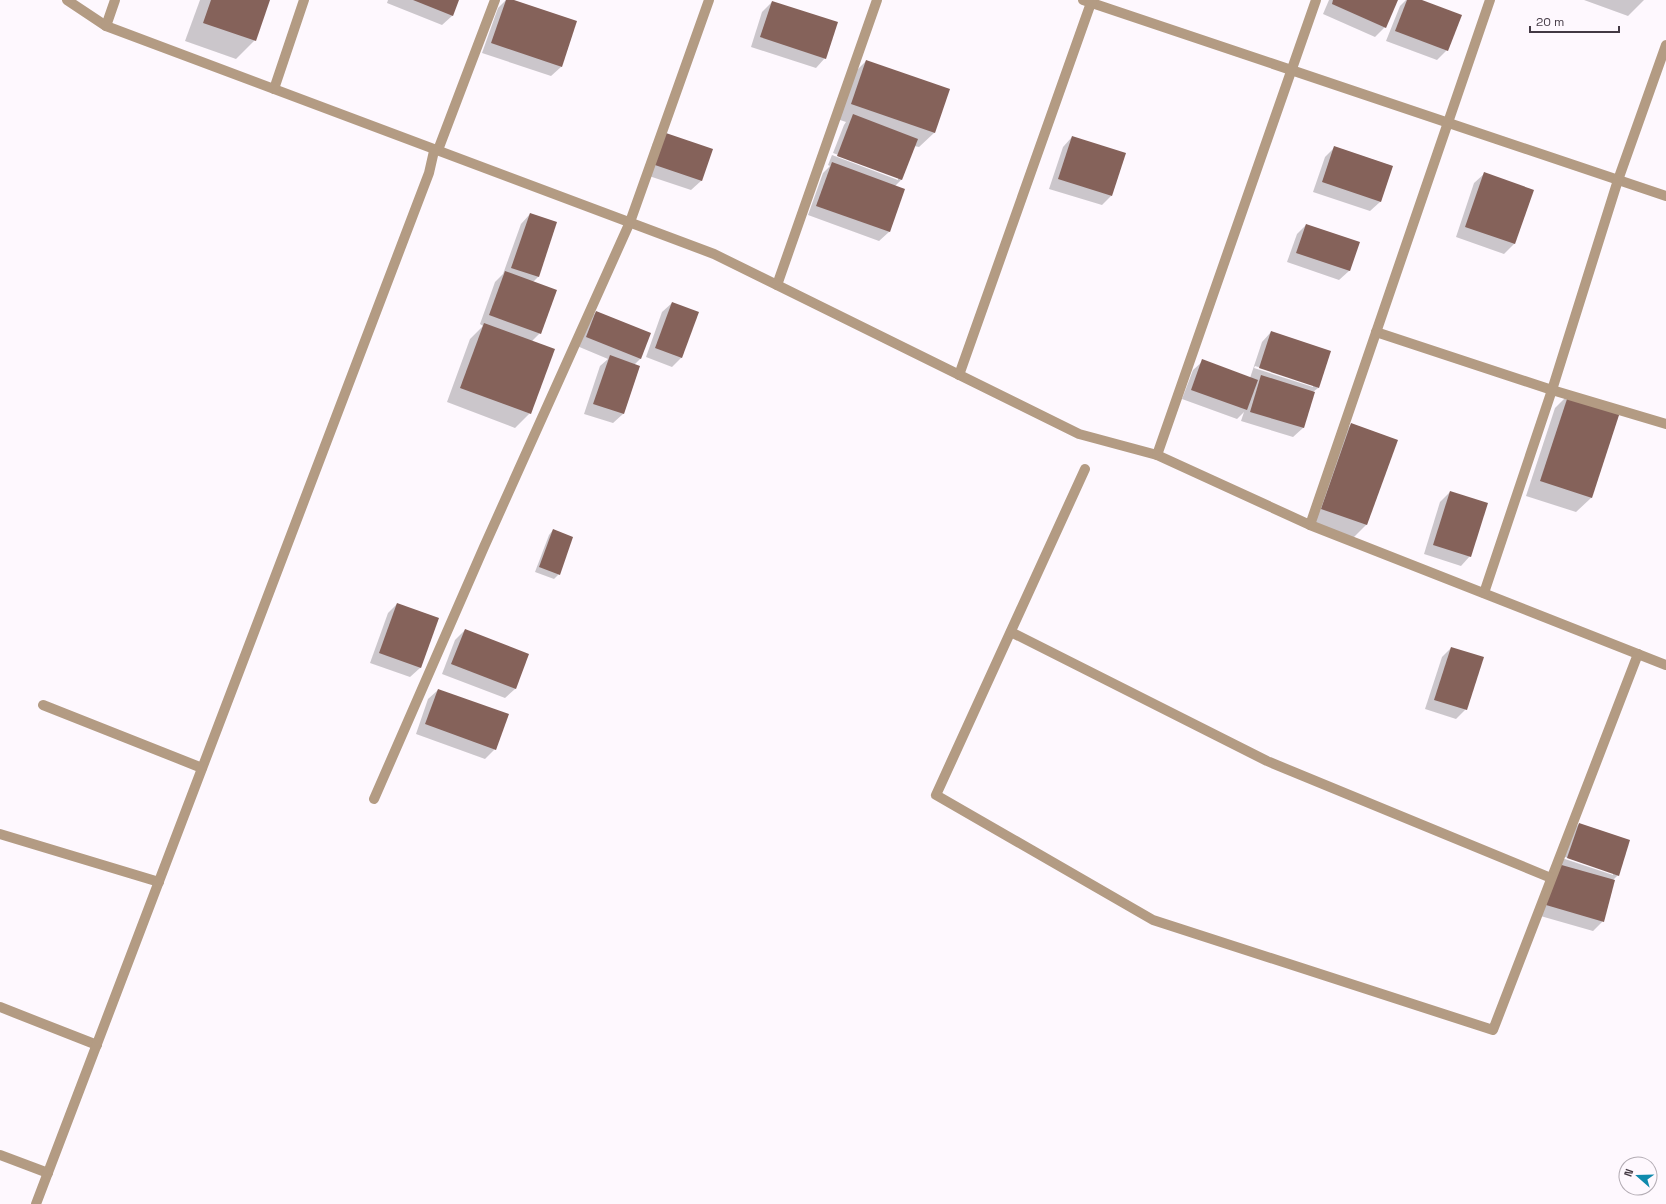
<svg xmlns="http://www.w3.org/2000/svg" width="1666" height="1204" viewBox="0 0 1666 1204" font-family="'Space Grotesk',sans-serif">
  <rect width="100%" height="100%" fill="#fef8fe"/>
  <g fill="#0003" fill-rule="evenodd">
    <polygon points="200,0 269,0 255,40 236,59 185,41"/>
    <polygon points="388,0 458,0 452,16 442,25 387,3"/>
    <polygon points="506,0 511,0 561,67 551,76 482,53 498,8"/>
    <polygon points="1329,0 1397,0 1385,27 1375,37 1323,14"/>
    <polygon points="1406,0 1419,0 1447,50 1437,60 1386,41 1400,6"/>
    <polygon points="1584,0 1644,0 1628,16"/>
    <polygon points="772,2 825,58 816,68 751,47 762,12"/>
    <polygon points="866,61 949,90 934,133 919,147 914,146 901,180 895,186 904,190 889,232 879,241 808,215 823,173 830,166 828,165 832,155 898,180 898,177 833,153 844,125 846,122 837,119 852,75"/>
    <polygon points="1072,137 1111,196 1102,205 1049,189 1063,147"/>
    <polygon points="653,143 712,150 701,181 691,190 643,174"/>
    <polygon points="1335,147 1392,166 1380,202 1370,211 1313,192 1325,157"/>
    <polygon points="1484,174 1533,190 1514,244 1504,254 1456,237 1474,183"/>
    <polygon points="530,214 556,223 538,277 532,283 540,333 531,342 530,413 515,428 447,402 470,339 483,326 480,324 495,282 503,274 521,224"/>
    <polygon points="1306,225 1359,243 1349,271 1339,280 1287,262 1297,234"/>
    <polygon points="672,303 682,357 672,367 646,357 662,312"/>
    <polygon points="596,312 641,358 634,365 639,366 623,414 613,423 584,414 600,366 608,359 577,346 586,322"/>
    <path d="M1271,332L1318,388L1313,392L1303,428L1293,437L1241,421L1244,412L1237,419L1182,399L1193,370L1203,361L1250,378L1262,342ZM1255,366L1313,385V387L1254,368Z"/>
    <polygon points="1569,394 1591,498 1576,512 1526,496 1555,408"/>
    <polygon points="1352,424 1396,440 1366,525 1352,539 1307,524 1337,439"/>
    <polygon points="1450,492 1470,556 1461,566 1424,554 1440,502"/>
    <polygon points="553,530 559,574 554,579 535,572 549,535"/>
    <polygon points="397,604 438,618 420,668 410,677 370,663 388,613"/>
    <polygon points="465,630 528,655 515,689 505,698 442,674 455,640"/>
    <polygon points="1451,648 1466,709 1456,719 1425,709 1442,657"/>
    <polygon points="438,690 495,749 485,759 416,734 428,699"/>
    <path d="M1579,824L1618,875L1612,881L1603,921L1593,931L1537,915L1569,833ZM1562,856L1613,873V875L1562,858Z"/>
  </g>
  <g fill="#85625a">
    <polygon points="211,0 270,0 256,41 203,23"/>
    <polygon points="413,0 459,0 453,16"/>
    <polygon points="506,0 514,0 577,21 562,67 491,43"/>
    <polygon points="1333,0 1398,0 1386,28 1332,4"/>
    <polygon points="1407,0 1422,0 1462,15 1448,51 1395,31"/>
    <polygon points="772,1 838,22 826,59 760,37"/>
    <polygon points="866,60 950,89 935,133 851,104"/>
    <polygon points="853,114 918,139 902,180 837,156"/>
    <polygon points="663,132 713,149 702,181 652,164"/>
    <polygon points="1072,136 1126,153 1112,196 1058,179"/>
    <polygon points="1334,146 1393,166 1381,202 1322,182"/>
    <polygon points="832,162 905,189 890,232 816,206"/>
    <polygon points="1484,172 1534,190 1515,244 1465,227"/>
    <polygon points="530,213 557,222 539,277 511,268"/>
    <polygon points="1306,224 1360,242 1350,271 1296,253"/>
    <polygon points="505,271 557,290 541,334 489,315"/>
    <polygon points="672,302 699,312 682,358 655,348"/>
    <polygon points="596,311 651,333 641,359 586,337"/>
    <polygon points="484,323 555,349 531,414 460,388"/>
    <polygon points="1271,331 1331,351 1319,388 1259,368"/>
    <polygon points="610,355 640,366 624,414 593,404"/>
    <polygon points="1202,359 1258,380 1247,410 1191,390"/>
    <polygon points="1261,375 1315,392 1304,428 1250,412"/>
    <polygon points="1569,393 1621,409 1592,498 1540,481"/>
    <polygon points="1351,423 1398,440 1367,525 1321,509"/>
    <polygon points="1450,491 1488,503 1471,557 1433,545"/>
    <polygon points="553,529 573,537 560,575 539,567"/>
    <polygon points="397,603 439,618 421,668 379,653"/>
    <polygon points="465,629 529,654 516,689 451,664"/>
    <polygon points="1451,647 1484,657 1467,710 1434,700"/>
    <polygon points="438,689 509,714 496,750 425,724"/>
    <polygon points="1579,823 1630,840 1619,876 1567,858"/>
    <polygon points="1558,864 1615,880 1604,922 1546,905"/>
  </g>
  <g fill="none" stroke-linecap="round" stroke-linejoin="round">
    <g stroke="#b39b83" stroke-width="10">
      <polyline points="67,0 106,26 714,254 1079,434 1157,455 1310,525 1666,665"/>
      <polyline points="1083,0 1666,196"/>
      <polyline points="106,26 115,0"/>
      <polyline points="274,89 304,0"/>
      <polyline points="777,285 877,0"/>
      <polyline points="1376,332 1552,390 1666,424"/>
      <polyline points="959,375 1092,0"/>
      <polyline points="1157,455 1316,0"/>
      <polyline points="1085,469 936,795 1153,920 1493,1030 1638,654"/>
      <polyline points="1310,525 1490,0"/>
      <polyline points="1484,593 1552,390 1618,180 1666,45"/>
      <polyline points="1011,632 1267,761 1551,878"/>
      <polyline points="43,705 202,768"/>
      <polyline points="374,799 484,547 630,222 709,0"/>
      <polyline points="0,834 159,882"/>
      <polyline points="0,1007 97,1045"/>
      <polyline points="0,1155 48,1173"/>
      <polyline points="36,1204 429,173 434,151 438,150 495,0"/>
    </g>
  </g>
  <g transform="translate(1638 1176) rotate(290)"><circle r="19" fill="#fef8fe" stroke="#b3acb4"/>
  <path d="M0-3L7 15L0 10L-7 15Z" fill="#108aad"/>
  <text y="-6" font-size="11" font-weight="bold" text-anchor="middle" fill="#433944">N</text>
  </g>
  <path d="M1530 26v6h89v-6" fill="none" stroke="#433944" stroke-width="2"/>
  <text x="1536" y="26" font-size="12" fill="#433944" stroke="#fef8fe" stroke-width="3" paint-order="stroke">20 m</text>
</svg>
